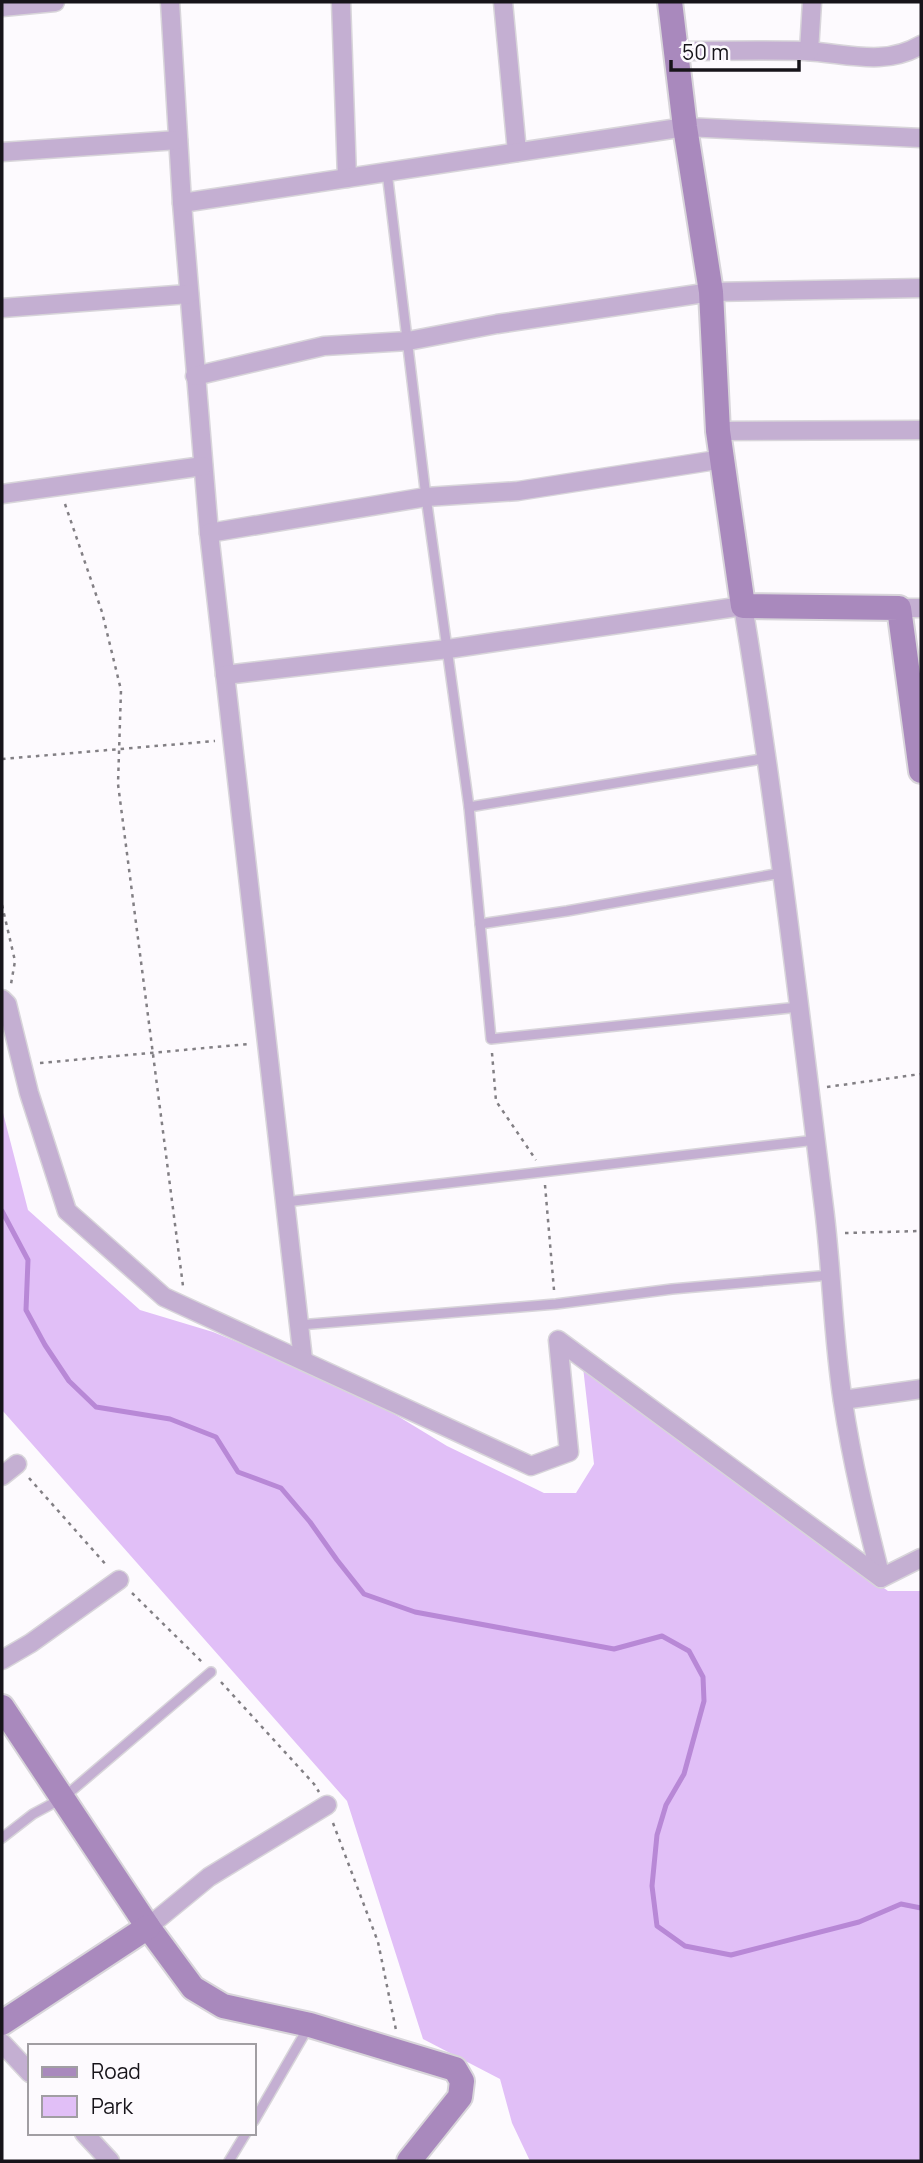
<svg xmlns="http://www.w3.org/2000/svg" width="923" height="2163" viewBox="0 0 923 2163" font-family="Manrope,sans-serif">
  <rect width="100%" height="100%" fill="#fdfafe"/>
  <polygon fill="#e1bff7" points="2,1109 28,1210 140,1310 213,1332 353,1389 447,1446 544,1493 576,1493 594,1464 583,1367 888,1591 921,1591 921,2161 530,2161 512,2123 500,2079 423,2039 347,1801 2,1410"/>
  <g fill="none" stroke-linecap="round" stroke-linejoin="round">
    <polyline stroke="#b888d6" stroke-width="5" points="2,1211 28,1260 26,1310 45,1345 69,1381 96,1407 170,1419 216,1437 238,1472 281,1488 310,1522 337,1560 364,1594 415,1612 614,1649 662,1636 689,1651 703,1677 704,1701 684,1774 666,1805 657,1835 652,1886 657,1926 685,1946 731,1955 859,1922 901,1904 921,1908"/>
    <defs>
      <g id="lane">
        <polyline points="387,172 426,497 469,807 491,1039 799,1007"/>
        <polyline points="469,807 768,758"/>
        <polyline points="480,924 567,911 781,873"/>
        <polyline points="285,1202 816,1140"/>
        <polyline points="299,1325 556,1304 672,1289 831,1275"/>
        <polyline points="2,1838 33,1814 63,1798 211,1672"/>
        <polyline points="254,2121 309,2026"/>
        <polyline points="229,2161 246,2133"/>
      </g>
      <g id="street">
        <polyline points="170,2 182,203 209,533 303,1360"/>
        <polyline points="341,2 347,178"/>
        <polyline points="503,2 517,152"/>
        <polyline points="2,7 55,2"/>
        <path d="M676,51C719,51 762,50 805,51C846,53 883,67 921,45"/>
        <polyline points="809,51 812,2"/>
        <polyline points="2,152 178,140"/>
        <polyline points="182,203 685,127 921,138"/>
        <polyline points="2,308 189,294"/>
        <polyline points="195,376 324,346 408,341 497,324 711,292 921,288"/>
        <polyline points="718,431 921,430"/>
        <polyline points="2,494 203,466"/>
        <polyline points="209,533 426,497 518,491 723,459"/>
        <polyline points="899,608 921,608"/>
        <path d="M225,675L448,649L743,606C776,805 799,1007 824,1208C832,1272 833,1338 843,1402C852,1462 866,1519 881,1578"/>
        <polyline points="2,999 7,1004 29,1093 67,1211 164,1297 531,1466 569,1452 558,1340 881,1578 921,1558"/>
        <polyline points="843,1400 921,1389"/>
        <polyline points="2,1476 17,1464"/>
        <polyline points="2,1660 31,1643 119,1580"/>
        <polyline points="148,1927 209,1877 327,1805"/>
        <polyline points="2,2043 30,2073"/>
        <polyline points="84,2133 110,2161"/>
      </g>
      <g id="secondary">
        <polyline points="670,2 685,127 711,292 718,431 743,606 899,608 921,771"/>
        <polyline points="2,1707 148,1927 193,1988 223,2006 310,2025 455,2069 462,2081 460,2097 409,2161"/>
        <polyline points="2,2023 148,1927"/>
      </g>
    </defs>
    <use href="#lane" stroke="#d8d5da" stroke-width="12"/>
    <use href="#street" stroke="#d8d5da" stroke-width="21"/>
    <use href="#secondary" stroke="#d8d5da" stroke-width="28"/>
    <g stroke="#827f84" stroke-width="2.5" stroke-dasharray="3.5 5" stroke-linecap="butt">
      <polyline points="65,504 102,612 121,690 118,784 183,1286"/>
      <polyline points="2,759 215,741"/>
      <polyline points="2,905 15,961 11,984"/>
      <polyline points="492,1053 496,1101 536,1160"/>
      <polyline points="40,1063 249,1044"/>
      <polyline points="827,1087 921,1074"/>
      <polyline points="545,1185 554,1290"/>
      <polyline points="845,1233 921,1231"/>
      <polyline points="29,1478 108,1567"/>
      <polyline points="132,1593 202,1662"/>
      <polyline points="221,1682 314,1784 319,1792"/>
      <polyline points="333,1823 378,1942 396,2030"/>
    </g>
    <use href="#lane" stroke="#c4afd2" stroke-width="9"/>
    <use href="#street" stroke="#c4afd2" stroke-width="18"/>
    <use href="#secondary" stroke="#a989bd" stroke-width="24"/>
  </g>
  <rect width="923" height="2163" fill="none" stroke="#17141a" stroke-width="7"/>
  <rect x="28" y="2044" width="228" height="91" fill="#fdfafe" stroke="#a19ea3" stroke-width="2"/>
  <rect x="42" y="2067" width="35" height="10" fill="#a989bd" stroke="#a19ea3" stroke-width="2"/>
  <text x="91" y="2079" font-size="21" fill="#17141a">Road</text>
  <rect x="42" y="2096" width="35" height="21" fill="#e1bff7" stroke="#a19ea3" stroke-width="2"/>
  <text x="91" y="2114" font-size="21" fill="#17141a">Park</text>
  <path d="M671 60v10h128v-10" fill="none" stroke="#17141a" stroke-width="3.5"/>
  <text x="682" y="60" font-size="21" fill="#17141a" stroke="#fdfafe" stroke-width="5" paint-order="stroke">50 m</text>
</svg>
